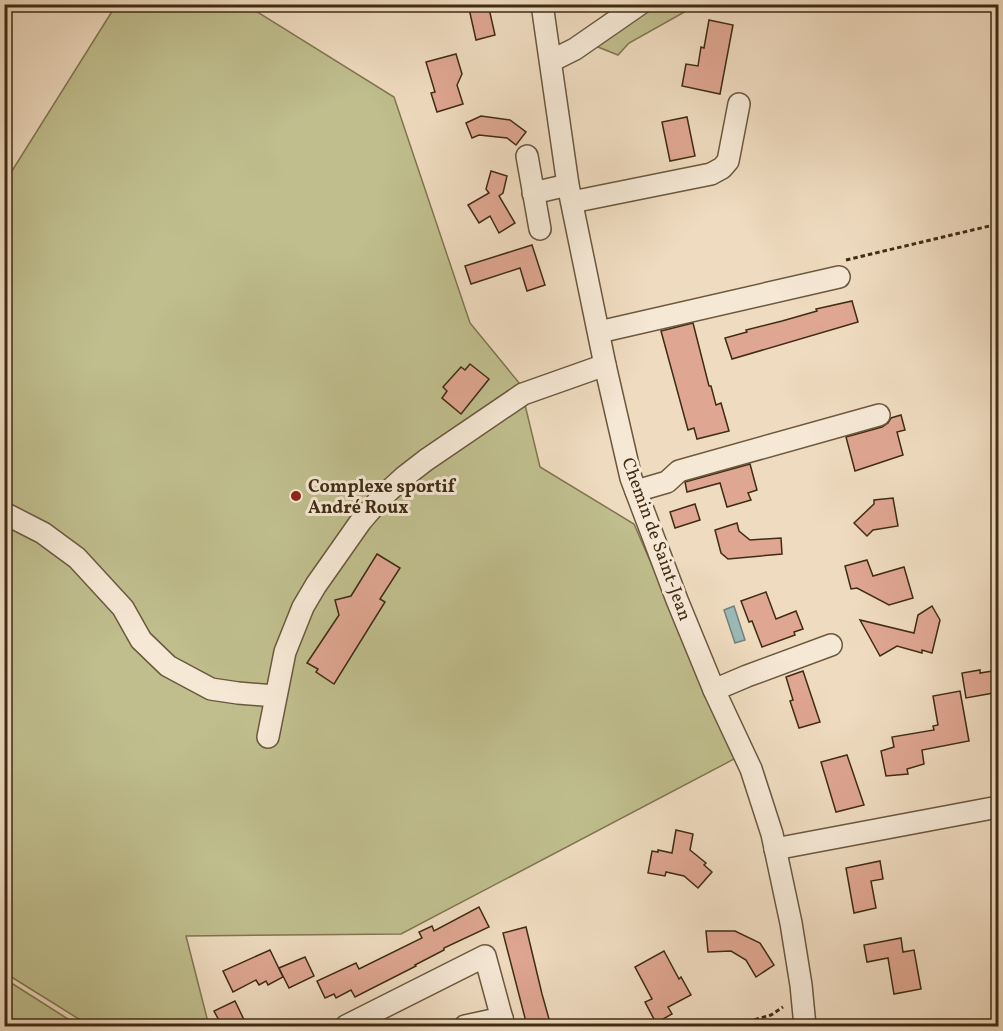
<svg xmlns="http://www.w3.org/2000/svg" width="1003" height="1031" viewBox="0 0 1003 1031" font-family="Vollkorn,serif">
  <rect width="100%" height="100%" fill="#efdbbf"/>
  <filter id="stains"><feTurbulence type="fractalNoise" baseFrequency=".00333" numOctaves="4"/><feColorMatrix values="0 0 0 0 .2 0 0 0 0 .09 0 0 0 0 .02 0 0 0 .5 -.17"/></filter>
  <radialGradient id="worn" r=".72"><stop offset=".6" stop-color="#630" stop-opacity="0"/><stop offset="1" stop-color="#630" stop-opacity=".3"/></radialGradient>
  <g fill="#c0be8d" stroke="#807550" stroke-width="1.5">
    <polygon points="116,5 246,5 394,97 470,323 520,384 540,467 634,524 736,758 401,934 186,936 209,1026 90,1026 5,973 5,182"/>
    <polygon points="654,5 697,5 629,43 618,55 593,45"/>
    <polygon points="5,979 79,1026 16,1026 5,1005"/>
  </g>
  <polygon fill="#9abab7" stroke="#768176" stroke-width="1.5" points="734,606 745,640 735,643 724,610"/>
  <g fill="#dfa691" stroke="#3f2c14" stroke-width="1.5">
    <polygon points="468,4 488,4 495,35 476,40"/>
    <polygon points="709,20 733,25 720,94 682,86 686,64 698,66 701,47 704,48"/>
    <polygon points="456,54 462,74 457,85 463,104 437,112 431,93 435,92 426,62"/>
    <polygon points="481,116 510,120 526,132 516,145 507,138 479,135 472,138 466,123"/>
    <polygon points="687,117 695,156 670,161 662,122"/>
    <polygon points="491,171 507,176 503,193 499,196 515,223 499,233 490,216 479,223 468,205 489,193 486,189"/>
    <polygon points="532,245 545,285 527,291 520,268 471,284 465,266"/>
    <polygon points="852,301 858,322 732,359 725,338 747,332 746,330 782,321 817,311 816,309"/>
    <polygon points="693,323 709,386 711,386 716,405 721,403 729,431 697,439 694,428 688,430 661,331"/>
    <polygon points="470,364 489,379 461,414 442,398 447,391 443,387 461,367 465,370"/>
    <polygon points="901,415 905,430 897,432 903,455 855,471 846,437 882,427 888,423 891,418"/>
    <polygon points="750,464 757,490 748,493 751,500 727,507 720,483 687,492 685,482"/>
    <polygon points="893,498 898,526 873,530 867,536 854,523 874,504 874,500"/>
    <polygon points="695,504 700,520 675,528 670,512"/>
    <polygon points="737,523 739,531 750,540 781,538 782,554 728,559 721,553 715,530"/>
    <polygon points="377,554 400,568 380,599 385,602 334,684 316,672 318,669 307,663 339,615 335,600 351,596"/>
    <polygon points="867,560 873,576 904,567 913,598 889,605 857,588 851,589 845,566"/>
    <polygon points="766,592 776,619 796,611 803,629 794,632 795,635 762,647 752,621 749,622 741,601"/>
    <polygon points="932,606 940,620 932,653 922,650 922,653 897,646 880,656 860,620 914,633 918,615"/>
    <polygon points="980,670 980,673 999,670 999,692 966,698 962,673"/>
    <polygon points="803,671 820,722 799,728 790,701 793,700 786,677"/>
    <polygon points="960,691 969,741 922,750 924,764 907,769 908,774 886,776 881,751 894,747 892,737 934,730 933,726 938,725 933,696"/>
    <polygon points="847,755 864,805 836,812 821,762"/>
    <polygon points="676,830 693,834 690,850 706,863 704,865 712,872 698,888 684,876 666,872 665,876 648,873 652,851 658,852 658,850 672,853"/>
    <polygon points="880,861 883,879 871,881 876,908 854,913 846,868"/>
    <polygon points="479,907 489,927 444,948 444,950 415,965 416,966 355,997 351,990 336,998 334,994 325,998 317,981 356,963 359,969 422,938 419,932 432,926 434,931"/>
    <polygon points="526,927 542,994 551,1026 528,1026 525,1018 503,933"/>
    <polygon points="706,931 735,931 760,943 774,965 756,977 746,960 731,951 708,952"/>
    <polygon points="901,938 903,952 914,950 921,989 894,994 888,958 867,962 864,945"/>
    <polygon points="270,950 283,977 268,985 266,981 259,985 256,980 233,992 223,971"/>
    <polygon points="664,951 679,979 681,977 691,995 668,1007 672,1014 656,1023 645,1002 652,999 635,967"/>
    <polygon points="305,957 314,976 289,988 279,968"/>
    <polygon points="235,1001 247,1026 222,1026 214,1011"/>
  </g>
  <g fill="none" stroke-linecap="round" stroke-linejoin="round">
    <defs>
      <g id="minor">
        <polyline points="542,4 568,185 605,365 631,478 677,600 714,690 751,769 772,834 791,923 801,985 805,1026"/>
        <polyline points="551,61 575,49 640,4"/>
        <polyline points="527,156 540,229"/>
        <polyline points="533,193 568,185"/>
        <polyline points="572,202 711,174 722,168 728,161 739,104"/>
        <polyline points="599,332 839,277"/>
        <polyline points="636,491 667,482 679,471 879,415"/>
        <polyline points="4,513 43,533 77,558 123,608 141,640 168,666 211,689 238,693 275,696"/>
        <polyline points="714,690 747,676 831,645"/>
        <polyline points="268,737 285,652 303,607 316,585 361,521 381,498 404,477 426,460 523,394 605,365"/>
        <polyline points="775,849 998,807"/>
        <polyline points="346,1026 485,956 504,1026"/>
        <polyline points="465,1026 502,1018"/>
      </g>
    </defs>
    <use href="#minor" stroke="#6b583f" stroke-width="24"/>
    <g stroke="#3f2c14" stroke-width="3" stroke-dasharray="4.5 3" stroke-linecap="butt">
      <polyline points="846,260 998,224"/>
      <polyline points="4,1013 13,1026"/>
      <polyline points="752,1020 754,1026"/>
      <polyline points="733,1026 771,1015 783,1007"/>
    </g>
    <use href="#minor" stroke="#f5e8d5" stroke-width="21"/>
  </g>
  <circle fill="#8f2418" stroke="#f5e8d5" stroke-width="2" cx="296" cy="496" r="6"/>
  <g text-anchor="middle" stroke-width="6" stroke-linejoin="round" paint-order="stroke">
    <g font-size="18" font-weight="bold" fill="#3f2c14" stroke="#f5e8d5" text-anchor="start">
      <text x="308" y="492">Complexe sportif<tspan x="308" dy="21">André Roux</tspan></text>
    </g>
    <g font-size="18" fill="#3f2c14" stroke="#f5e8d5">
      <text transform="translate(657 539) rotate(70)" y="6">Chemin de Saint-Jean</text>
    </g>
  </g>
  <rect width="1003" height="1031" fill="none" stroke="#efdbbf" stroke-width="24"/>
  <rect x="6" y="6" width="991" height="1019" fill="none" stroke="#3f2c14" stroke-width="3"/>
  <rect x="12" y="12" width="979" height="1007" fill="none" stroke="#3f2c14" stroke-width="1.5"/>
  <rect width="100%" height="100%" filter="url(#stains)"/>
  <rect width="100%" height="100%" fill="url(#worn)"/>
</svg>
